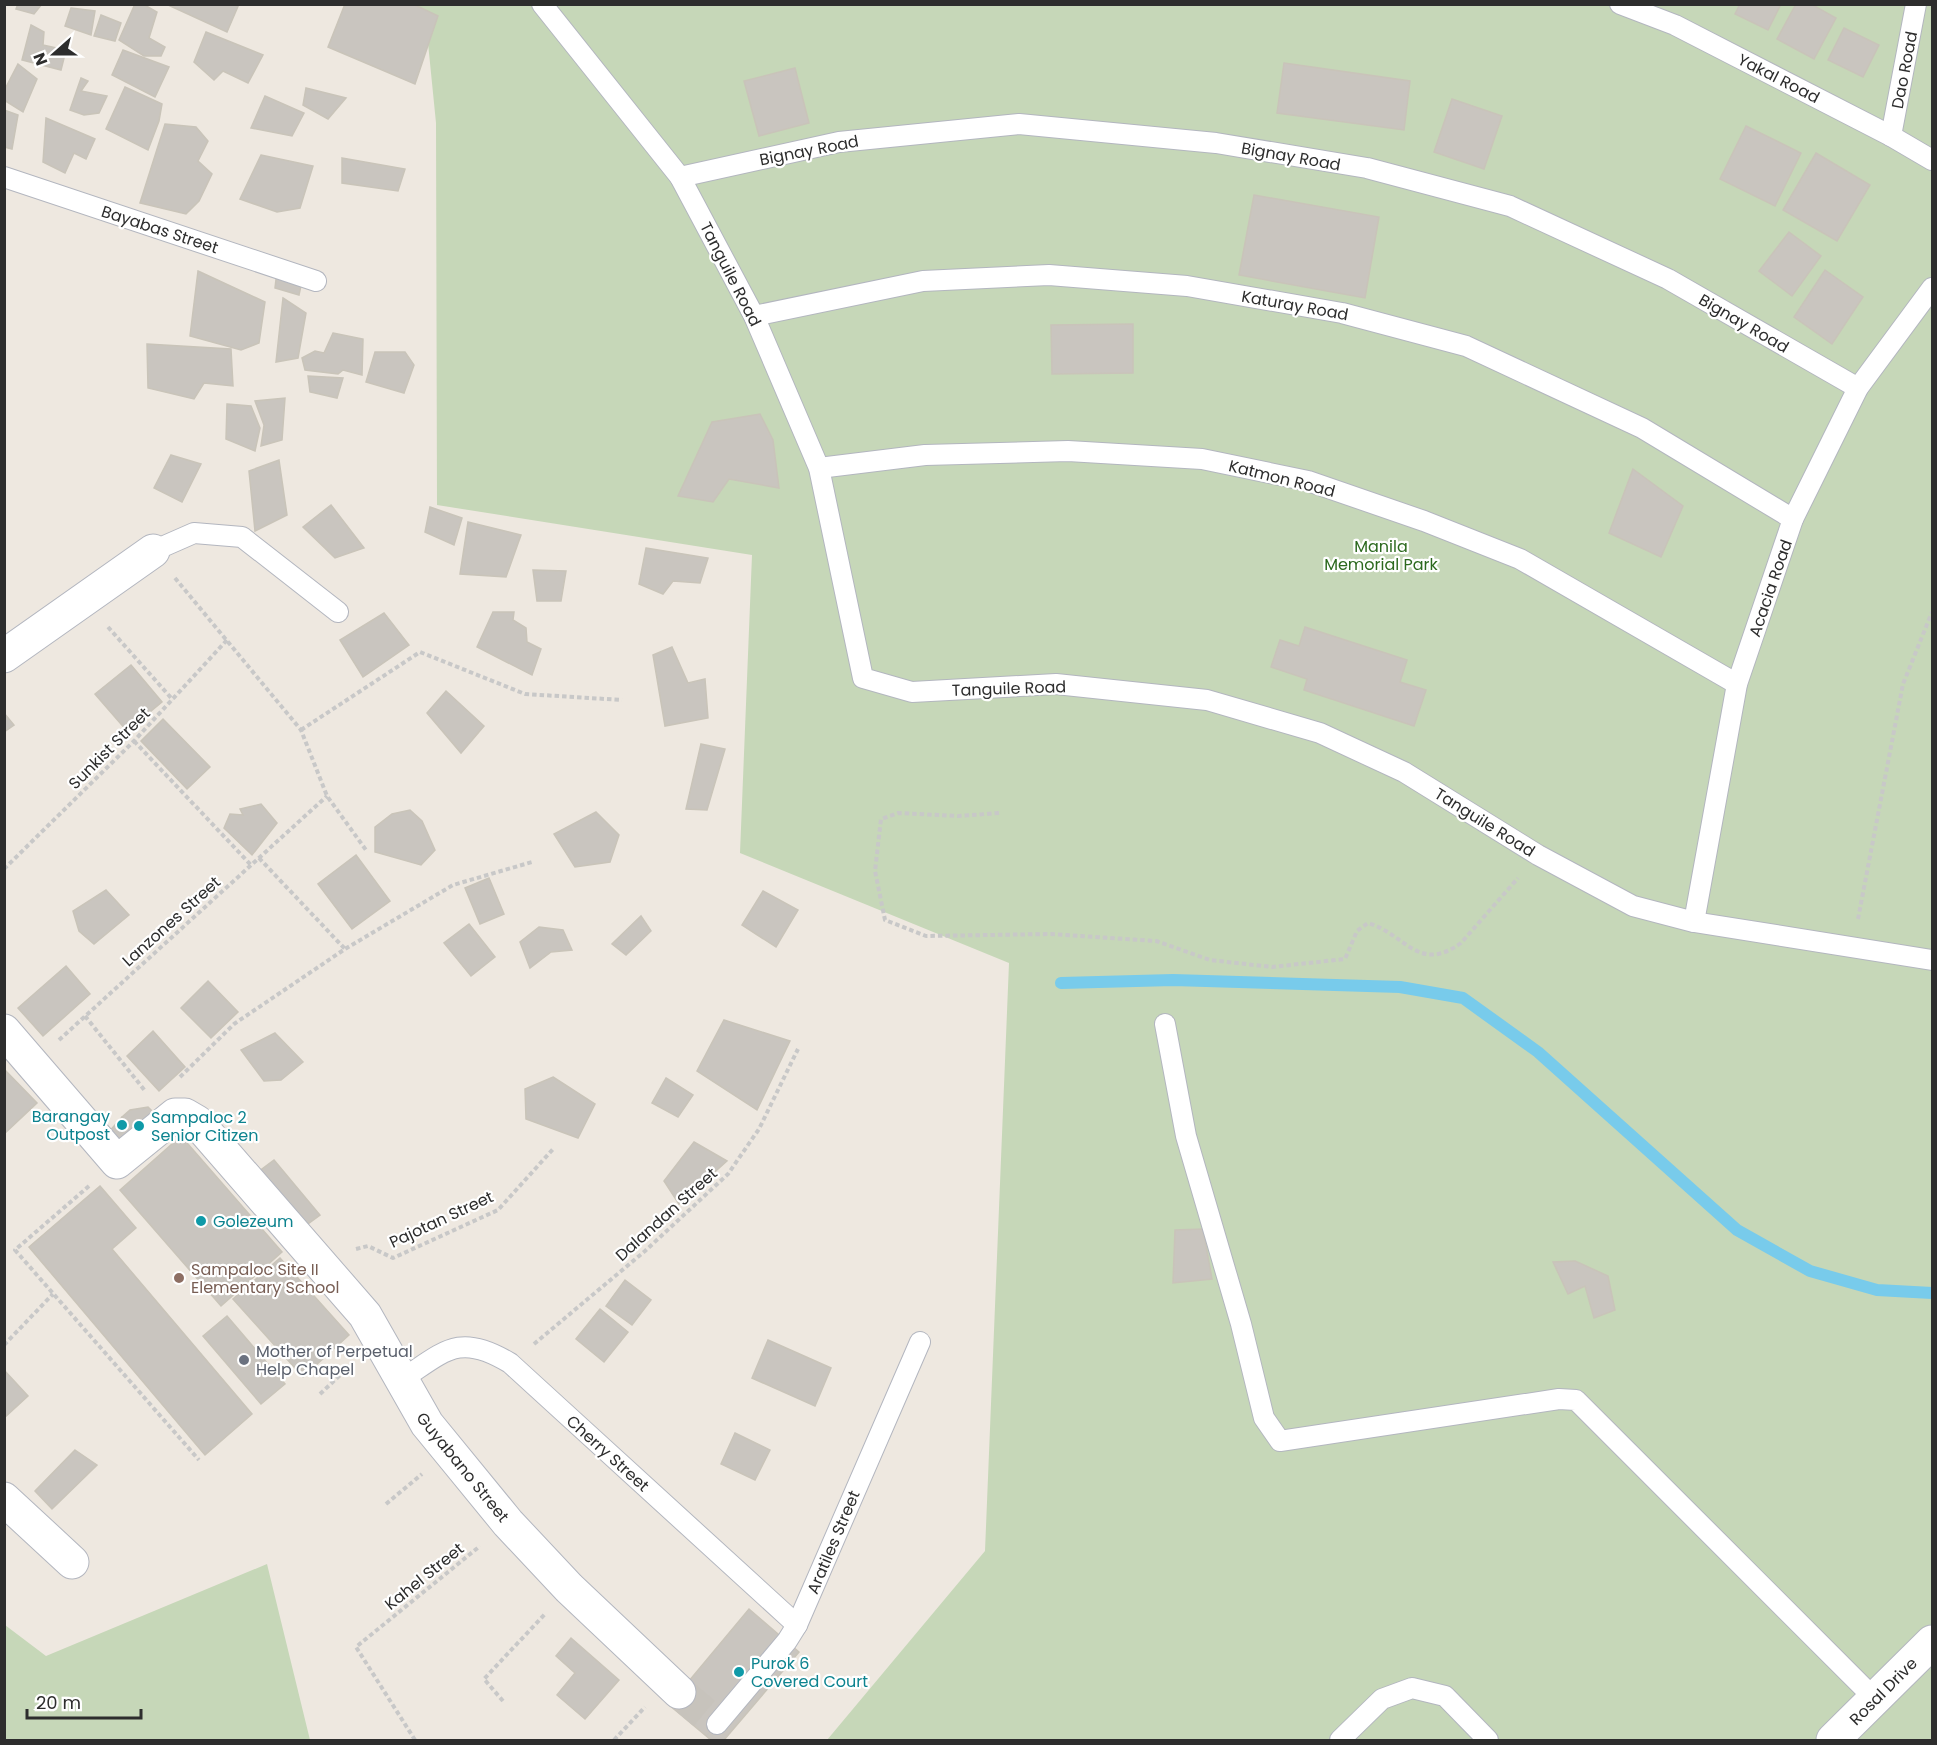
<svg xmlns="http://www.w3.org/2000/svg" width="1937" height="1745" viewBox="0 0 1937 1745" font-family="Poppins,sans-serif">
  <rect width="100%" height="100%" fill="#eee8e0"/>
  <g fill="#c6d7b8">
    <polygon points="399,5 1932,5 1932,1740 827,1740 985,1551 1009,963 740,853 752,555 437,505 436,123 428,43"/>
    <polygon points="267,1564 310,1740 5,1740 5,1625 46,1656"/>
  </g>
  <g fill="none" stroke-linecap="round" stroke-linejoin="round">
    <polyline stroke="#78cbeb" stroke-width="12" points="1061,983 1173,980 1400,987 1463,998 1538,1052 1737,1230 1810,1271 1877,1290 1932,1293"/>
  </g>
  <g fill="#c9c5bf" stroke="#c9c4b9" stroke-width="1.5">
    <polygon points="18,4 42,4 34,14 16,9"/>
    <polygon points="135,4 143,4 157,12 149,38 165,47 161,56 144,56 119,40"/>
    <polygon points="166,4 239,4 227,32"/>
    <polygon points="345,4 413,4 438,16 415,84 328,47"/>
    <polygon points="1740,4 1781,4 1768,30 1735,14"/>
    <polygon points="1796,4 1811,4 1836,18 1814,59 1777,39"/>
    <polygon points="71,8 95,11 91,35 65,26"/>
    <polygon points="101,15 121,23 115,41 94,36"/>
    <polygon points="31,25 44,32 43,45 66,50 61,70 22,60"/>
    <polygon points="1844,28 1879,45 1863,77 1828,60"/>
    <polygon points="206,32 263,55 248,83 223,71 214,80 194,62"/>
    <polygon points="123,50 169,67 155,97 112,75"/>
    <polygon points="1284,63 1410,81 1404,130 1277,113"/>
    <polygon points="18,64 37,79 23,112 4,100 4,91"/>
    <polygon points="795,68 809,123 759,136 744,81"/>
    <polygon points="81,78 88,81 81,91 107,96 99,113 84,115 70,110"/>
    <polygon points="125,87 162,104 159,121 148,150 106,129"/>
    <polygon points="306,88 346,98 328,119 303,105"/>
    <polygon points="265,96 304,113 292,136 251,128"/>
    <polygon points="1452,99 1502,116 1484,169 1434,152"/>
    <polygon points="4,110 18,115 12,149 4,147"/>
    <polygon points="46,118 95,139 86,159 74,153 65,173 43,162"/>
    <polygon points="165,124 196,127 208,141 198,161 212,174 199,201 186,214 140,203"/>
    <polygon points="1746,126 1801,153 1775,206 1720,179"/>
    <polygon points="1816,153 1870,185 1837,241 1783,210"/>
    <polygon points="261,155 313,166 300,208 277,212 240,199"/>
    <polygon points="342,158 405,169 398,191 342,183"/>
    <polygon points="1254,195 1379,217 1365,298 1239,275"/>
    <polygon points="1789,232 1821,256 1792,296 1759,271"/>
    <polygon points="1825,270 1863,297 1832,344 1794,317"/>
    <polygon points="198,271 265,302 259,343 241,350 190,336"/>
    <polygon points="277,271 302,281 299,295 275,288"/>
    <polygon points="283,298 306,313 298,358 276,362"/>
    <polygon points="1133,324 1133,373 1052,374 1051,325"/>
    <polygon points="333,333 363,339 362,375 343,370 338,374 305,370 302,358 315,351 324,353"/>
    <polygon points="147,344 231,349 233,386 204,383 194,399 148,388"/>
    <polygon points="375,352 405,352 414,365 404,393 366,382"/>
    <polygon points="308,376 343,378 337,398 310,392"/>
    <polygon points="285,398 282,440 261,446 264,425 255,401"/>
    <polygon points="227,404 251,406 260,428 255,451 226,439"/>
    <polygon points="760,414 773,440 779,488 729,479 713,502 678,496 712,422"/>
    <polygon points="171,455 201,464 182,502 154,488"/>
    <polygon points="279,460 287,515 255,531 249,471"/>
    <polygon points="1633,469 1683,506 1661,557 1609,533"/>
    <polygon points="331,505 364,548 335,558 303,527"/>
    <polygon points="430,507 462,518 454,545 425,532"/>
    <polygon points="468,522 521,535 506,577 460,574"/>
    <polygon points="646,548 708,558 700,583 673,581 663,594 639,584"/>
    <polygon points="533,570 566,571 561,601 537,601"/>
    <polygon points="493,612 514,612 513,620 526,628 527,642 541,649 532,675 477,647"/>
    <polygon points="384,613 409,645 363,677 340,640"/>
    <polygon points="1305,627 1407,660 1400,682 1426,690 1414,726 1304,690 1307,679 1271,667 1280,640 1299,646"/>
    <polygon points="672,647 688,683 705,679 708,718 665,726 653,655"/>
    <polygon points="131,665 162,702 127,731 95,694"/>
    <polygon points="446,691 484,726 461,753 427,713"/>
    <polygon points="4,713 14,725 4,732"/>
    <polygon points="163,719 210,767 187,789 141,741"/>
    <polygon points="701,744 725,749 707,810 686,809"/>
    <polygon points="261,804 277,823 252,855 224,828 230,814 243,815 240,809"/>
    <polygon points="410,810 422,821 435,850 421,865 375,852 375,827 392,814"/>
    <polygon points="596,812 619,835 610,862 575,867 554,834"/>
    <polygon points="356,855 390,901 352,929 318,884"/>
    <polygon points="489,878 504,914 480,924 465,888"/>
    <polygon points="106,890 129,915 94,944 79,931 73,911"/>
    <polygon points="763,891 798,910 776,947 742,925"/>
    <polygon points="641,916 651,931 626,955 612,944"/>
    <polygon points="469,924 495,957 471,976 444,943"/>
    <polygon points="539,927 563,930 572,950 551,952 530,968 520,942"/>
    <polygon points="66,966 90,994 43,1036 18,1008"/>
    <polygon points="208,981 238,1012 211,1038 181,1008"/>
    <polygon points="724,1020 790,1041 757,1110 697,1071"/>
    <polygon points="153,1031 185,1067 159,1091 127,1056"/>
    <polygon points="275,1033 303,1062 281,1080 264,1081 241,1050"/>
    <polygon points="4,1069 37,1103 4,1134"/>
    <polygon points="553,1077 595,1104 578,1138 526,1119 525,1089"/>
    <polygon points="666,1078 693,1095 678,1117 652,1103"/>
    <polygon points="148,1107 158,1117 139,1135 122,1117 130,1110"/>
    <polygon points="122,1117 139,1135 123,1149 107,1134"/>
    <polygon points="181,1136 282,1252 221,1306 120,1190"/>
    <polygon points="694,1142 727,1161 679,1204 664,1181"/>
    <polygon points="274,1160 320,1215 301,1229 254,1175"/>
    <polygon points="100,1186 136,1228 112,1249 252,1414 205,1455 29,1247"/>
    <polygon points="1203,1229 1212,1279 1173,1283 1175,1230"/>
    <polygon points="280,1258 349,1335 303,1377 233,1299"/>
    <polygon points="1575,1261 1608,1276 1615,1310 1594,1318 1585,1286 1568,1294 1553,1262"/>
    <polygon points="625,1280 651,1300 632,1325 606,1306"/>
    <polygon points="600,1309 628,1332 604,1362 576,1339"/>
    <polygon points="227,1316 285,1384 261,1404 203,1336"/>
    <polygon points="768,1340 831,1368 815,1406 752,1378"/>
    <polygon points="4,1370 28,1396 4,1418"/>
    <polygon points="735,1433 770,1450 755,1480 721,1464"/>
    <polygon points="75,1450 97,1465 52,1509 35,1491"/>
    <polygon points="749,1609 799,1652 724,1740 711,1740 669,1705"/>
    <polygon points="571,1638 619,1680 585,1719 557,1695 575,1673 556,1656"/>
  </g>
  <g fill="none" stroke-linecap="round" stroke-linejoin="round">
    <polyline stroke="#c7c3bc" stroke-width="33" stroke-dasharray="33 16" stroke-linecap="butt" points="679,1692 717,1724"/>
    <defs>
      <g id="lane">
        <polyline points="542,4 680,177 754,316 819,468 863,678 912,692 1056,684 1207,700 1320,733 1404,772 1538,855 1633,906 1694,922 1932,960"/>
        <polyline points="1620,4 1675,25 1891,136 1932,160"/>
        <polyline points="1891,136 1916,4"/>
        <polyline points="4,177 316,281"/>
        <polyline points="680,177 839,142 1019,124 1216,143 1367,168 1510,206 1668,279 1858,388"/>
        <polyline points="754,316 923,281 1049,275 1187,286 1342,313 1466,346 1642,428 1793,519"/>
        <polyline points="819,468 925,455 1068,451 1202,459 1308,481 1424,521 1520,559 1737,684"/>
        <polyline points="153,551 194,533 242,537 338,612"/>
        <polyline points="1694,922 1737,684 1793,519 1858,388 1932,288"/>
        <polyline points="1165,1024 1186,1136 1241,1324 1264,1418 1280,1441 1559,1399 1576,1400 1875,1699"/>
        <path d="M401,1380C445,1351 459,1332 510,1363L797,1625"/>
        <polyline points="717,1724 787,1641 797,1625 920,1342"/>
        <polyline points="1340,1740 1382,1699 1412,1688 1445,1696 1488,1740"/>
      </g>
      <g id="street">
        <polyline points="4,656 153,551"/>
        <polyline points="4,1031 117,1162 175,1115 185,1115 197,1122 365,1315 427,1424 508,1523 569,1588 679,1692"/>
        <polyline points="4,1499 72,1562"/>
        <polyline points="1833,1740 1932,1642"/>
      </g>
    </defs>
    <use href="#lane" stroke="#b3b6bf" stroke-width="22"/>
    <use href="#street" stroke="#b3b6bf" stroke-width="35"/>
    <g stroke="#c8c8c8" stroke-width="4" stroke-dasharray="4.5 3" stroke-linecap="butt">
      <polyline points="175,578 301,730 327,796 366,850"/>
      <polyline points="108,627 173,700"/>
      <polyline points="301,730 420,652 525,694 622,700"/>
      <polyline points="134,741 251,865"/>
      <path d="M999,813L959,816L898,813L881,819L875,871L885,920L926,936L1051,934L1156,941L1210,960L1272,967L1345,959L1357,931L1368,923C1406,934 1418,974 1461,943L1518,878"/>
      <polyline points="259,858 345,949"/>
      <polyline points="4,869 134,741 227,640"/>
      <polyline points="1858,919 1903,684 1932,612"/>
      <polyline points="85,1016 146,1092"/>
      <polyline points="59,1040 327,796"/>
      <polyline points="180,1077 234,1024 345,949 453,885 532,862"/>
      <polyline points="89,1186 15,1250 199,1460"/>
      <polyline points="356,1249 368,1246 393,1258 498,1210 554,1148"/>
      <polyline points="534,1344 645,1251 728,1174 759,1129 798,1049"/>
      <polyline points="4,1345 53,1294"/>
      <polyline points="320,1394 352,1364"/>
      <polyline points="386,1504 422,1474"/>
      <polyline points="503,1701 484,1679 545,1614"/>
      <polyline points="415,1740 356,1647 480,1546"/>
      <polyline points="614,1740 645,1707"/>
    </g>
    <use href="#lane" stroke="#fff" stroke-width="20"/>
    <use href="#street" stroke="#fff" stroke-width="33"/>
  </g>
  <g fill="#0f9aa8" stroke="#fff" stroke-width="2">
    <circle cx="122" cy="1125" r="6"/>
    <circle cx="139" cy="1126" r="6"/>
    <circle cx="201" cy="1221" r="6"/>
    <circle cx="739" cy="1672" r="6"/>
  </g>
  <circle fill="#8d6e63" stroke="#fff" stroke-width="2" cx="179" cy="1278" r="6"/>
  <circle fill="#6b7280" stroke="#fff" stroke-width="2" cx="244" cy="1360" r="6"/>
  <g text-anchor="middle" stroke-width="4.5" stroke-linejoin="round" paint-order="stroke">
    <g font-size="16" fill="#2d2d2d" stroke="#fff">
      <text transform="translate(1904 70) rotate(-79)" y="6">Dao Road</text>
      <text transform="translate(1779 78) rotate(27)" y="6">Yakal Road</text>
      <text transform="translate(809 150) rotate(-11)" y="6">Bignay Road</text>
      <text transform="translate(1291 156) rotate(10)" y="6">Bignay Road</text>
      <text transform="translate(160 229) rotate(18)" y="6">Bayabas Street</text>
      <text transform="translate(731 274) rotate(63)" y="6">Tanguile Road</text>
      <text transform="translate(1295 305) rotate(10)" y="6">Katuray Road</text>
      <text transform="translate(1744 323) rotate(30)" y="6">Bignay Road</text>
      <text transform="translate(1282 478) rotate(14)" y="6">Katmon Road</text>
      <text transform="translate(1770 588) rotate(-71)" y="6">Acacia Road</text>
      <text transform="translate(1009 688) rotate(-2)" y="6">Tanguile Road</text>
      <text transform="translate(109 748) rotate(-45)" y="6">Sunkist Street</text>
      <text transform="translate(1485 822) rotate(32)" y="6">Tanguile Road</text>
      <text transform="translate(171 921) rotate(-42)" y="6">Lanzones Street</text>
      <text transform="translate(666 1214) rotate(-42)" y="6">Dalandan Street</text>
      <text transform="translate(441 1219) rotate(-25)" y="6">Pajotan Street</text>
      <text transform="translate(608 1453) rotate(42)" y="6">Cherry Street</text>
      <text transform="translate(463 1467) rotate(51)" y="6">Guyabano Street</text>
      <text transform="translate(833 1542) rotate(-67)" y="6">Aratiles Street</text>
      <text transform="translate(424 1576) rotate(-39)" y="6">Kahel Street</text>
      <text transform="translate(1883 1691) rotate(-45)" y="6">Rosal Drive</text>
    </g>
    <g font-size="16" fill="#2c691e" stroke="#fff">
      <text x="1381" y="552">Manila<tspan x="1381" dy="18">Memorial Park</tspan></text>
    </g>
    <g font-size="16" fill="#0d838f" stroke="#fff" text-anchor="start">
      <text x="110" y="1122" text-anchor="end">Barangay<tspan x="110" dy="18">Outpost</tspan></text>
      <text x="151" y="1123">Sampaloc 2<tspan x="151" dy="18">Senior Citizen</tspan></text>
      <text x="213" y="1227">Golezeum</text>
      <text x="751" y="1669">Purok 6<tspan x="751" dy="18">Covered Court</tspan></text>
    </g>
    <g font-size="16" fill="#785e54" stroke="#fff" text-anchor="start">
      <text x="191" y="1275">Sampaloc Site II<tspan x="191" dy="18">Elementary School</tspan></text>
    </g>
    <g font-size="16" fill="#5b616d" stroke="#fff" text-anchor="start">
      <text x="256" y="1357">Mother of Perpetual<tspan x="256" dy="18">Help Chapel</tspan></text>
    </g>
  </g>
  <rect width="1937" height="1745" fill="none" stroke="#2d2d2d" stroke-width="12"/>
  <g transform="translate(54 54) rotate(249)" stroke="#ffffff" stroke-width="4.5" paint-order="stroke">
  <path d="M0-4.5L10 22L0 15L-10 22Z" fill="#2d2d2d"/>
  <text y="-9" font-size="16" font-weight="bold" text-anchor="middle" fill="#2d2d2d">N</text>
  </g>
  <path d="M27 1709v9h114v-9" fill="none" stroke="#2d2d2d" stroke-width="3"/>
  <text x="36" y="1709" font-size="18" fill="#2d2d2d" stroke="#ffffff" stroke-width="4.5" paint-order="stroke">20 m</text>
</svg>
